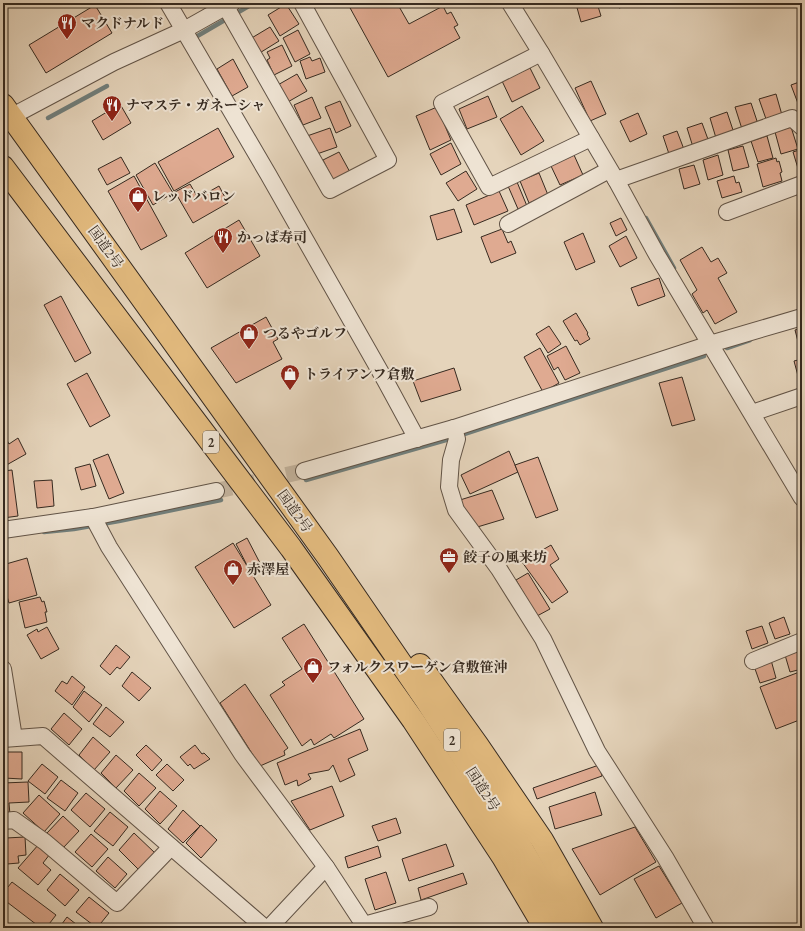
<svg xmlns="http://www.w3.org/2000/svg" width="805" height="931" viewBox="0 0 805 931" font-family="'EB Garamond','Noto Serif JP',serif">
  <rect width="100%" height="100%" fill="#e5d4bb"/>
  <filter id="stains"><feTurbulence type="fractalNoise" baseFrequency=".005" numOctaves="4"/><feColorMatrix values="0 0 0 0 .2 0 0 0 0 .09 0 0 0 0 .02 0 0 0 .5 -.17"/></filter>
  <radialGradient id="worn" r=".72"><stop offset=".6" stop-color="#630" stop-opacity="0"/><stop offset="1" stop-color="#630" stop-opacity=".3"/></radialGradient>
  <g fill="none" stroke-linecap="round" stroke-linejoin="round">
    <g stroke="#717f7c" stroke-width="4.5">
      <polyline points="194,38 254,3"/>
      <polyline points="48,118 107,86"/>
      <polyline points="646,218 674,268"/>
      <polyline points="727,348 750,340"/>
      <polyline points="306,480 446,440 704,356"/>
      <polyline points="44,532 74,529 119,521 221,500"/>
    </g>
  </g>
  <g fill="#dfaa91" stroke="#362a20">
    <polygon points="353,3 397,3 409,24 443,6 447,14 451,12 458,25 454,27 460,38 388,77 349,6"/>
    <polygon points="579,3 597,3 601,16 581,22 576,4"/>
    <polygon points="617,3 637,3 619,8"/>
    <polygon points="286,4 299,24 280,36 268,15"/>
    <polygon points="95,5 112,33 46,73 29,45"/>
    <polygon points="270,27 279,41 258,54 250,39"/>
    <polygon points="298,30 310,54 295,62 283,38"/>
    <polygon points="282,45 292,66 274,75 267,60 270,58 267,52"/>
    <polygon points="310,57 312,61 320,58 325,72 306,79 300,61"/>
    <polygon points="233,59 248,87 232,96 217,69"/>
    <polygon points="530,68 540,88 512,102 502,81"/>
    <polygon points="297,74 307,91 286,103 276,86"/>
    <polygon points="591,81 606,114 590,121 575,88"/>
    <polygon points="802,81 802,114 791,85"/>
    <polygon points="776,94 782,115 766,119 759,99"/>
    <polygon points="488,96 497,117 467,129 459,109"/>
    <polygon points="312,97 321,118 303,125 294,105"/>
    <polygon points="340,101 351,126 336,133 325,107"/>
    <polygon points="751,103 758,124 742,129 735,107"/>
    <polygon points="120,104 131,123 103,140 92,121"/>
    <polygon points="522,106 544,141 521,155 500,119"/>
    <polygon points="437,107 451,140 430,150 416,116"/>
    <polygon points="727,112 734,133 716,138 710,118"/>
    <polygon points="638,113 647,134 630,142 620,121"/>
    <polygon points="702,123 709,142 693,147 687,128"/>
    <polygon points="791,127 798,149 781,154 775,132"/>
    <polygon points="218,128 234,157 174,191 158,162"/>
    <polygon points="330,128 337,147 314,155 307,136"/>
    <polygon points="677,131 685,152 670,157 663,136"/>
    <polygon points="767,136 773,158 758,162 751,141"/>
    <polygon points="451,143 461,164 441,175 430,154"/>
    <polygon points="743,146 749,167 733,171 728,150"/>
    <polygon points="802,149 802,174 800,175 793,152"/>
    <polygon points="339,152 351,174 334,182 323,160"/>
    <polygon points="574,155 583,175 560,185 551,166"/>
    <polygon points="718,155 723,175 708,180 703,160"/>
    <polygon points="121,157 130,173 107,185 98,169"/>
    <polygon points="776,158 777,162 779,161 782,172 780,173 782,181 763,187 757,164"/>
    <polygon points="155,163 173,193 153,205 136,175"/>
    <polygon points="694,165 700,184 684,189 679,169"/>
    <polygon points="466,171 477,189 458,201 446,183"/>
    <polygon points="539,173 548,195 529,203 520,181"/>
    <polygon points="134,176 167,236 141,250 108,191"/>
    <polygon points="734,176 736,183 739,182 742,192 722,198 717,181"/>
    <polygon points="517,182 527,206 518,209 508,186"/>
    <polygon points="190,184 198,198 219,186 228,203 193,223 175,192"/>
    <polygon points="499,191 508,211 474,225 466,205"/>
    <polygon points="454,209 462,232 437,240 430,216"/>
    <polygon points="621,218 627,230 616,236 610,223"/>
    <polygon points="239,220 260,256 207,288 185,253"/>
    <polygon points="502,229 508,243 511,241 516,253 491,263 481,237"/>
    <polygon points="583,233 595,262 576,270 564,242"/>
    <polygon points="626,236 637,258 620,267 609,246"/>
    <polygon points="702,247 711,262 718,258 727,273 718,278 737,312 715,324 707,310 703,313 692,294 697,290 680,260"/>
    <polygon points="659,278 665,296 638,306 631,288"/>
    <polygon points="61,296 91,353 75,362 44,305"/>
    <polygon points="576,313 588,333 587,334 590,339 580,345 577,340 575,341 563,321"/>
    <polygon points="266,317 278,339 273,342 282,359 236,383 211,348"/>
    <polygon points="549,326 561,344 548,353 536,334"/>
    <polygon points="802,328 802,357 795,330"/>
    <polygon points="566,346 580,373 565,380 558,367 554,370 547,356"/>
    <polygon points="540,348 559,383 543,392 524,357"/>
    <polygon points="802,359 802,387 801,387 794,361"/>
    <polygon points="454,368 461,390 421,402 413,381"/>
    <polygon points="87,373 110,416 90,427 67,384"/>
    <polygon points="682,377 695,420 672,426 659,383"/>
    <polygon points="3,433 9,444 18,438 26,454 3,467"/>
    <polygon points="509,451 518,472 470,494 461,475"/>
    <polygon points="108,454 124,493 109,499 93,460"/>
    <polygon points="538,457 558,510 536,518 515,465"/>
    <polygon points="90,464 96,486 81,490 75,468"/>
    <polygon points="12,470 18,516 3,518 3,471"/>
    <polygon points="52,480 54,506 37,508 34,481"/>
    <polygon points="492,490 504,519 474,528 460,500"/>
    <polygon points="247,538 260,563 249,569 236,544"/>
    <polygon points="233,543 271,605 234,628 195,567"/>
    <polygon points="551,545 559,559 550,565 568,592 552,603 522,562"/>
    <polygon points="27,558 37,595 9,603 6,593 3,594 3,563 6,562 6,564"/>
    <polygon points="528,573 550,609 537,616 516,580"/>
    <polygon points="40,597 42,602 44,601 47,612 45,612 47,622 25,628 19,602"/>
    <polygon points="784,617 790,634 775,639 769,623"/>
    <polygon points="304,624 364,719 334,738 331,734 314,745 311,739 302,746 270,695 285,685 282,682 302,669 282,638"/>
    <polygon points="762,626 768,643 752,649 746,631"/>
    <polygon points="47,627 59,649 41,659 27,635 37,629 38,632"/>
    <polygon points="116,645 130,657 120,669 117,667 110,675 100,666"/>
    <polygon points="801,651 802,655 802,669 790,672 785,655"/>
    <polygon points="771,660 776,678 760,683 754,666"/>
    <polygon points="802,671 802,719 776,729 760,687"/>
    <polygon points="132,672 151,688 139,701 122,686"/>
    <polygon points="72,676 85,687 72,705 55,691 62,681 67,684"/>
    <polygon points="245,684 288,748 284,751 285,755 260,766 220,703"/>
    <polygon points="84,691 102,705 89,722 73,707"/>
    <polygon points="106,707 124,722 110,737 93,724"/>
    <polygon points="64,713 82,729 69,745 51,729"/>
    <polygon points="360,729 368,750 348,759 355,775 340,782 333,765 329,770 308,774 311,779 298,786 297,780 285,785 277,763"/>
    <polygon points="93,737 110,752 94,770 79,755"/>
    <polygon points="146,745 162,760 152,771 136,755"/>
    <polygon points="195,745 202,754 204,753 210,759 194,769 190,764 188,766 180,757"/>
    <polygon points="4,752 22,752 22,779 4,778"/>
    <polygon points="116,755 133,770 116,788 101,773"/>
    <polygon points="42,764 58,777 45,794 28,781"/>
    <polygon points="167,764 184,780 173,791 156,775"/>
    <polygon points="599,765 602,776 537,799 533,788"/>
    <polygon points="139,773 156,788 139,806 124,791"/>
    <polygon points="61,780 78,793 65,811 47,798"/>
    <polygon points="28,782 29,802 9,803 10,815 4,815 3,783"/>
    <polygon points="332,786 344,816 310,830 291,801"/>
    <polygon points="160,791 177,806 160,824 145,809"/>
    <polygon points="595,792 602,815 555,829 549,807"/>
    <polygon points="86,793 105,809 90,827 71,810"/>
    <polygon points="39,795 60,814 44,832 23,813"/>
    <polygon points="183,810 200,826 183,843 168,829"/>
    <polygon points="110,812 128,827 113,846 94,831"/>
    <polygon points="63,816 79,831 63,848 47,833"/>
    <polygon points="396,818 401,833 378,841 372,826"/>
    <polygon points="201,825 217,840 201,858 186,843"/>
    <polygon points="635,827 656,862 600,895 572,849"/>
    <polygon points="134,833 155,853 139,870 119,850"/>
    <polygon points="91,834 108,849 92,867 75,852"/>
    <polygon points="25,837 26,855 18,856 19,863 7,864 6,838"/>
    <polygon points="39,844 50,854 43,863 51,870 38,885 18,868"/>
    <polygon points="446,844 454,866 409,881 402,859"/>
    <polygon points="378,846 381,857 348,868 345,857"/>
    <polygon points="108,857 127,874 115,888 96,871"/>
    <polygon points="659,866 682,903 656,918 634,879"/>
    <polygon points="386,872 396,903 375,910 365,879"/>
    <polygon points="463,873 467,884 421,900 418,888"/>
    <polygon points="60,874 79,890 65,906 47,890"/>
    <polygon points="12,882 56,915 46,928 41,928 3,899 3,893"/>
    <polygon points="89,897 109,913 97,928 76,912"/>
    <polygon points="67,917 81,928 59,928"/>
  </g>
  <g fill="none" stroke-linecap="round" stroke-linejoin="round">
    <polyline stroke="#c2b29c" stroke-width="16" stroke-dasharray="16 8" stroke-linecap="butt" points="216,491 304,471"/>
    <defs>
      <g id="minor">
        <polyline points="168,3 268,174 385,380 417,439"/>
        <polyline points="510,3 541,53 616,180 657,255 802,498"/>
        <polyline points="226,7 330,190 388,160 302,3"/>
        <polyline points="541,53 442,103 489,187 591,138"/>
        <polyline points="3,121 114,62 184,30 232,3"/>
        <polyline points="616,180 792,118 802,127"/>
        <polyline points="727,212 802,184"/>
        <polyline points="508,224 609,170"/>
        <polyline points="752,413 802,396"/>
        <polyline points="454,428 457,439 451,460 449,487 456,510 499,569 543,639 597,751 665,857 706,928"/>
        <polyline points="304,471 454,428 710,344 802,317"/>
        <polyline points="93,517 109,547 242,754 326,867 364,925 429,907"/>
        <polyline points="3,530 93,517 216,491"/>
        <polyline points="753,661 802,641"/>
        <polyline points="3,669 14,738"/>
        <polyline points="3,739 43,736 265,928"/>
        <polyline points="3,821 14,820 45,842 117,903 171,847"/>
        <polyline points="269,928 326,867"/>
      </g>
      <g id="trunk">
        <polyline points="3,105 328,557 426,700 521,847 569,928"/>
        <polyline points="3,167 291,548 413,720 503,857 545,928"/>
        <polyline points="420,665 478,746 542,840 592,928"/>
      </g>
    </defs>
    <use href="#minor" stroke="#625447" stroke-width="18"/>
    <use href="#trunk" stroke="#362a20" stroke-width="24"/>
    <use href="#minor" stroke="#eee3d3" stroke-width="16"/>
    <use href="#trunk" stroke="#e2ba7e" stroke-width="22"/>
  </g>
  <defs>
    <symbol id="restaurant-pin" viewBox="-11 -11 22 30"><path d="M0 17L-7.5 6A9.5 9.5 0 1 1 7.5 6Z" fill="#8f2418" stroke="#eee3d3"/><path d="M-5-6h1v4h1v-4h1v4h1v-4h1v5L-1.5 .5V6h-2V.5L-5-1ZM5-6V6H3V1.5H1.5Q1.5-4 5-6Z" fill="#fff"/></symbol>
    <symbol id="shop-pin" viewBox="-11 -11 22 30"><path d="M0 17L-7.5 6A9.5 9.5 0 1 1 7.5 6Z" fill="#8f2418" stroke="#eee3d3"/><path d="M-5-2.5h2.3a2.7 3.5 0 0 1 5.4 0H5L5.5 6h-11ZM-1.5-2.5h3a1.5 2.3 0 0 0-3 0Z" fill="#fff"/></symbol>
    <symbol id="office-pin" viewBox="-11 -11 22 30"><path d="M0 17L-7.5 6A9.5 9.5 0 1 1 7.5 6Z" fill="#8f2418" stroke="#eee3d3"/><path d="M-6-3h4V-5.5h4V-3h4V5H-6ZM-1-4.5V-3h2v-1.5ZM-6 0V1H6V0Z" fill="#fff"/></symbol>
  </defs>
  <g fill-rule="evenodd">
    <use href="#restaurant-pin" x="56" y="12" width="22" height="30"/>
    <use href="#restaurant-pin" x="101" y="94" width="22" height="30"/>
    <use href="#shop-pin" x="127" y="185" width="22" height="30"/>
    <use href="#restaurant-pin" x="212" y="226" width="22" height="30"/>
    <use href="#shop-pin" x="238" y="322" width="22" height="30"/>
    <use href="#shop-pin" x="279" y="363" width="22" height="30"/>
    <use href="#office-pin" x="438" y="546" width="22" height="30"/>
    <use href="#shop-pin" x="222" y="558" width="22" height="30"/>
    <use href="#shop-pin" x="302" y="656" width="22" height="30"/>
  </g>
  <g text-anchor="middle" stroke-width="4" stroke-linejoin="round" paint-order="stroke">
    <g fill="#eee3d3" stroke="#6d6256" stroke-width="1">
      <rect x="203" y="431" width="16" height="22" rx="3"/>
      <rect x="444" y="729" width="16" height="22" rx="3"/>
    </g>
    <g font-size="13" font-weight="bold" fill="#362a20">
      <text x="211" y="447">2</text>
      <text x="452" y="745">2</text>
    </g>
    <g font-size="14" font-weight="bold" fill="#362a20" stroke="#eee3d3" text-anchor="start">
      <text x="81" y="28">マクドナルド</text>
      <text x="126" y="110">ナマステ・ガネーシャ</text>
      <text x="152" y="201">レッドバロン</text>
      <text x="237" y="242">かっぱ寿司</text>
      <text x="263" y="338">つるやゴルフ</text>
      <text x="304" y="379">トライアンフ倉敷</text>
      <text x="463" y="562">餃子の風来坊</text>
      <text x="247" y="574">赤澤屋</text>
      <text x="327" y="672">フォルクスワーゲン倉敷笹沖</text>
    </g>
    <g font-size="14" fill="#362a20" stroke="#eee3d3">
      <text transform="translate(106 247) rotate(54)" y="5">国道2号</text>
      <text transform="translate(295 511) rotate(54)" y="5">国道2号</text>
      <text transform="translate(483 789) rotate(57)" y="5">国道2号</text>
    </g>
  </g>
  <rect width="805" height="931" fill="none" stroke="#e5d4bb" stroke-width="16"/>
  <rect x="4" y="4" width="797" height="923" fill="none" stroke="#362a20" stroke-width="2"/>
  <rect x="8" y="8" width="789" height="915" fill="none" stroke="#362a20"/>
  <rect width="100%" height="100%" filter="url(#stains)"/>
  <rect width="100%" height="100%" fill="url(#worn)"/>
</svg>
